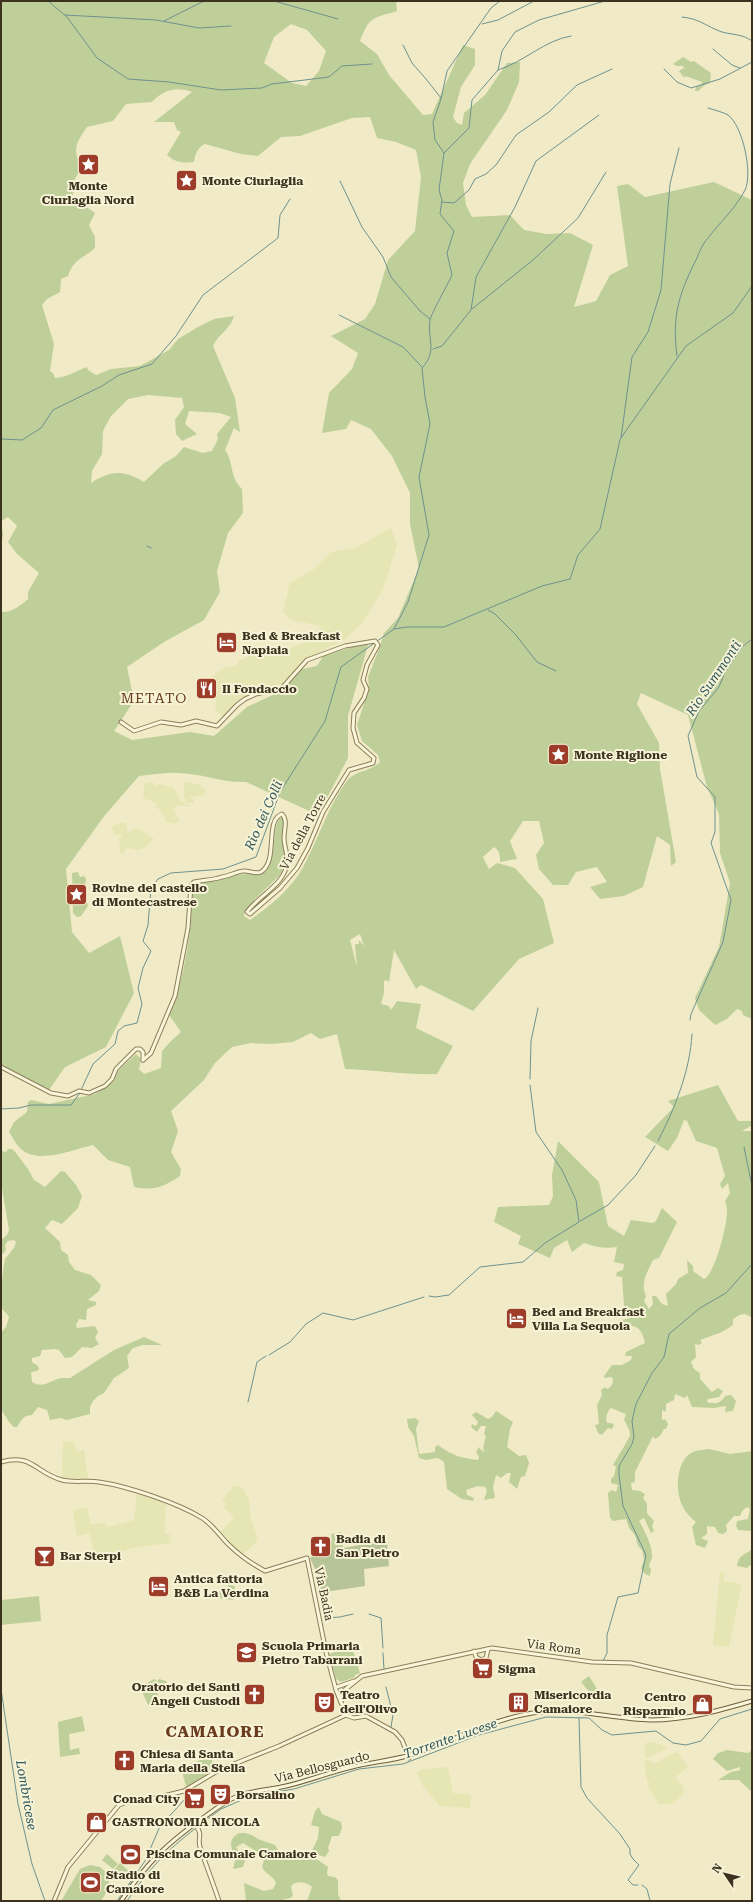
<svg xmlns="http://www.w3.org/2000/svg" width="753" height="1902" viewBox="0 0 753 1902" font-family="'Roboto Serif',serif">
  <rect width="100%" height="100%" fill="#f0ebc6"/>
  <g fill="#e5e6b3">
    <polygon points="391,528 397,545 383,589 363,622 344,640 307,658 283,684 256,690 242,698 223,717 215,710 217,687 211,678 227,666 237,666 238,661 253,655 258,651 290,648 317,639 321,626 291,620 283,612 290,583 314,569 331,552 356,548"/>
    <polygon points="153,782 155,786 160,784 174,788 180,801 193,807 181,805 175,806 174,811 179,820 177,822 174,824 165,821 165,816 162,814 156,805 157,803 143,798 145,783"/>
    <polygon points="184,782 201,785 202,788 205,789 205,795 190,797 194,800 194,803 187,803 185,801 187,800 184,798"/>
    <polygon points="122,822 126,823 127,830 130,833 133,829 139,829 154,839 144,848 138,850 127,848 122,854 120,852 119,838 122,836 121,834 115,835 111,827"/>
    <polygon points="74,1441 77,1452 84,1450 88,1479 62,1478 63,1442"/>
    <polygon points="234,1485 243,1489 249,1499 250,1515 258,1540 242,1555 219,1533 234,1518 224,1507 226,1504 222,1501"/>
    <polygon points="137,1494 166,1504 165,1534 170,1534 171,1543 138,1547 95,1558 89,1533 77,1536 73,1512 74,1510 87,1507 91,1524 106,1523 107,1527 134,1520"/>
    <polygon points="724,1572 724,1581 742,1584 729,1647 713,1645 720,1573"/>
    <polygon points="647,1742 660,1744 668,1748 645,1759 645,1745"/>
    <polygon points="675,1752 679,1754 688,1767 675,1777 684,1788 684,1793 672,1804 659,1804 648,1787 650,1782 647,1782 644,1762 648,1760 655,1764"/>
    <polygon points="448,1767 453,1793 471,1795 470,1808 440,1806 423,1786 417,1772 419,1772 420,1770"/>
  </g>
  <g fill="#bfcf99" fill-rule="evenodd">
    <path d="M1,1H396L397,11C371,19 370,16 360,41L377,54L389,75L423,115L432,114L463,45L475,49V65L461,87L453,117L457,123L462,125L464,113L485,95L507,63L520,62L519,82L507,110L470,164L463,183L466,205L472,217L510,215L524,230L547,234L570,233L593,245L574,307L596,301L610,275L628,266L617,186L628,184L645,197L714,182L752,200V1019L743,1015L742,1011L737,1009L727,1019L715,1025L699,1010L695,998L719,947L730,883L720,853L719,814L707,787L688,715L641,693L637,704L659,743L660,769L676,862L671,866L670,845L657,836L643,887L624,896L600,899L590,887L607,882L597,867L576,872L568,885H553L539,869L536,855L544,843L539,821H523L510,841L517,859L500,862C500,855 500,851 494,847L483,857L489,869L497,863L515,868L543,899L554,943L519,959L473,1011L421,985L416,989L394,950L389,982L387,980L384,981V993L381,1004L389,1006L391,1010L397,1001L421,1004L416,1028L453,1046L437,1074C405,1075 377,1070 345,1069L337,1034L320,1039L311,1033L293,1042L271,1044L251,1043L232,1047L215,1063L204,1080L171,1111L178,1131L171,1152L181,1169L180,1176C163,1187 155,1191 134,1187L130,1167L108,1160L93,1145C74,1149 39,1165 21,1149C16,1145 13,1137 9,1132L14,1122L27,1112L28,1102L31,1100L49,1104L95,1094L114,1081L118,1071L136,1054L141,1059L139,1069L144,1074L161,1068L162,1051L171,1041L181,1032L169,1015C182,985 187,954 191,922C192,910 191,899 193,887C205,881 233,875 247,874C254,873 260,877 265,872C278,859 271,823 281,817L283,820L285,864L280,875L255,899L244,913V916L250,920C269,907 290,890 302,869C318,841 327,808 346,782C355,770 370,772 380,762L378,755L362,741L357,725L369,688L368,677L379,649L384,633L398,618L419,568L410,524V493L392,456L371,429L351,420L346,429L322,433L329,393L352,369L358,353L331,336L365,319L375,304L388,260L415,231L421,177L416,150L396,142L377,138L370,117L352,118L300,136L281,137L258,156L241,154L205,144C198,147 195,154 194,162C183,163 176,163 167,155L181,132L177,130L174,122H154L192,92C177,86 163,90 152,102L126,104L113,121L87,127C77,142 71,150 82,167L72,184L74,190L72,197L95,213L89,225L95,237V248C83,259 74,258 68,276L61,279L60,292L47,299L42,305L54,344L50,371L53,373L55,378C67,377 76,371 87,367L88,370L96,375L111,369L140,366L169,350L178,339L198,327L214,319L234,316C231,329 218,334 213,346L235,398L240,432L234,428L225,450C234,462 229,477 242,489L243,513L228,533L217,571L220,592L204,620L164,642L127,667L134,701L114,731L132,740L190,732L214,736L247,707L277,693L302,669L317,666L323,656L355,646L368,645L348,716V758L318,815L246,782C223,783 200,773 177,773C165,772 152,775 139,776L105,815L66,869L72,932L89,953L120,936L134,993L106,1047L65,1067L49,1090L5,1069L1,1064V612C12,613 21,605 28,599V592L39,573L17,554L8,542L17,526L8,517L1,521L3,535L1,546ZM291,24L307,30L326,51L319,71L306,86L292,83L264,63L274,37ZM148,395L182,398L184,407L175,420L176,434L182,441L197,434L185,424L189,411L220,413L231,417L217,434L218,439L212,451L203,453L184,447L176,456L163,464L144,482C123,470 112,470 91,483L92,471L102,454L103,431L111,416L128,399ZM360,934L364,946L359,940V944H355L357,967L350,940Z"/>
    <polygon points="683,57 691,62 694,61 711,73 710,83 705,85 698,91 695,91 696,87 702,84 702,82 685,76 684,78 679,71 684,68 683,66 677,66 673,64"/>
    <polygon points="78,872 80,877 84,876 86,879 84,895 88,906 81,916 77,917 73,913 72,873"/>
    <path d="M718,1085L738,1121H752L751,1126L742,1131H751L752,1136V1318C744,1311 741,1314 733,1319V1325L722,1332L700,1340L702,1343L699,1345L695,1344L696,1357L691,1362L694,1369L700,1373V1379C705,1383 707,1388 712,1392L718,1388L723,1391L719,1397L708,1399L707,1402C715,1405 721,1403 725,1396L731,1395L736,1401L733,1411L725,1412L726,1406L714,1408L692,1407L687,1395L685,1398L675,1394L674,1400L666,1404V1412L662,1410V1420L665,1419L668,1424L666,1429H664L660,1436L655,1439L653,1436L635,1472V1482L631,1483L632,1490L640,1491L645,1494L643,1498L647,1504V1513L654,1521L652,1526L654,1531L651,1533L644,1518L639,1521C644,1529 653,1547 652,1557C652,1560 649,1563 649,1566L651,1569L650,1576L645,1574L641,1568L644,1560L642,1550L638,1546L635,1535L629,1528L626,1519L613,1521L610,1518L608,1493L612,1490L616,1492L618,1485L611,1483V1479L614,1476L616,1467L613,1465C616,1460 630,1437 630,1435C630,1430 627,1425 624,1420L626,1414L611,1408C607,1411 605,1419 607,1423H612L614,1425L612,1429L608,1428L602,1435L598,1433L595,1425L599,1424L597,1405L602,1395L601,1390L605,1387L607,1389C611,1387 613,1384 613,1379L611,1377L605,1378L604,1376L612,1365H622L631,1360L632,1356H625L626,1352L645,1343C640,1322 634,1328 619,1323V1321L630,1318L620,1310L624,1306L622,1277L616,1276L617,1272L623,1270L624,1264L614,1262L617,1247C605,1249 596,1247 584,1243L572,1252L567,1240L554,1248L550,1258L518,1244L521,1236L494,1222L498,1207L549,1205L553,1196L552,1175L558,1141L599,1182L608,1226L624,1236L631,1220L653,1223L656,1221L662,1208L677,1222L659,1258L653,1260C647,1273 640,1283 646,1296L644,1301L649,1309L653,1304L652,1296H656L662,1304L668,1306L666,1294L676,1284L678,1279L688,1273L687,1260L693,1266V1271L704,1279C715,1275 728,1222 727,1210C727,1207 726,1204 725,1201L730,1193L728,1183L722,1189L720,1184L725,1176L717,1148L696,1141L687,1121L684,1120L677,1138L668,1151L645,1137L674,1107L668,1101Z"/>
    <path d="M8,1149H12L16,1153L28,1169L34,1180L45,1187L61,1171L65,1172L76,1185L82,1196L78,1208L62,1224L52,1220L45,1228L60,1242L61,1250L68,1255L69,1262L75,1270L91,1275L101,1285L99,1291L88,1300L96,1302V1305L87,1309L86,1320L79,1319L76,1325L77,1328L95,1326L98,1332L95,1338L99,1344L92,1348L82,1347L72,1357L65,1358L59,1350L55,1349L42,1350L40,1356L32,1358V1362L38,1366L39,1369L37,1371L31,1372L32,1382C45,1390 51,1378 64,1378C66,1378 68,1378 70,1378L114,1350L144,1337L162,1345H143L133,1348L127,1356L129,1368L114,1378L104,1393L98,1396L93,1401L90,1407V1414L67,1420L60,1418L50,1420L47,1410L38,1407L32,1415C22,1416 22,1420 17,1427H14L9,1422L1,1409V1333L6,1327L9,1317C7,1313 2,1310 1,1306C0,1297 3,1269 5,1259L14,1248L16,1242L14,1240L8,1241L5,1245L6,1250L1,1256V1240L7,1235L9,1230L1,1182V1151L6,1152Z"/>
    <path d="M496,1411L513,1422L510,1429L507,1447L519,1456L526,1455L529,1463L525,1476L521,1477L517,1489L509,1482L511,1473H507L501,1478L496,1475L493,1487L495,1498L484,1500L487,1491L485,1487L478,1486L466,1490L467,1495L474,1498L473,1501L462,1499L447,1489L444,1462L438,1458L426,1460L419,1458L414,1436L408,1427L407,1419L415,1418L419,1421L416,1429L419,1454L435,1452V1447L438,1445C453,1456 461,1458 478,1460L479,1457L476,1452L479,1447L481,1450L485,1452L483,1448L486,1436L484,1434L486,1426H481L477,1432L471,1427L472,1424L476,1426L478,1422L472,1415L476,1412L488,1419L492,1417Z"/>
    <path d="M709,1449L730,1454L752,1451V1531L738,1530L736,1526L737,1521L748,1519L750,1509L747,1507L742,1511L740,1516H734L726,1525L727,1531L723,1534L718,1533L715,1527L707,1526V1534L701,1538L708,1541L705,1548L696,1545L692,1527L696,1522C690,1517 685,1512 682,1505C675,1491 676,1462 691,1453C696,1450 703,1450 709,1449Z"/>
    <polygon points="341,1532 341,1534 343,1534 343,1549 320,1553 319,1555 311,1557 315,1549 317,1552 329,1547 329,1543 332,1542 331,1534"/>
    <path d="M752,1549V1564L747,1568L737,1566C738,1555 745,1555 752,1549Z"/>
    <polygon points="228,1585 235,1586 233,1600 212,1597 212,1590 227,1592"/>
    <polygon points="39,1596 41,1621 1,1625 1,1600"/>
    <polygon points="350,1647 352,1647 360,1673 355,1675 355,1677 341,1682 336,1679 329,1654"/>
    <polygon points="589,1676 597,1689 597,1692 592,1695 581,1682"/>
    <polygon points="154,1679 157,1681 159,1679 166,1681 168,1684 167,1687 161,1688 161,1693 157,1688 157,1685 154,1684 160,1700 148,1705 140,1687"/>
    <polygon points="82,1716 85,1731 69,1734 70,1750 79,1748 80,1754 60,1757 58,1722"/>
    <polygon points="727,1750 748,1753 752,1750 752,1792 739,1780 718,1780 731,1772 740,1770 740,1767 727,1771 713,1759 718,1753"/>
    <polygon points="210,1756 216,1770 188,1786 186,1786 181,1768"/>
    <polygon points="319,1807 322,1814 341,1822 342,1828 339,1836 332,1836 328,1848 329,1851 325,1857 311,1853 318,1838 319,1827 311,1825 315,1811"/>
    <path d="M239,1833H245L252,1835L258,1839L275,1845L281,1855L297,1858L304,1851C312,1856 320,1861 328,1867L327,1873L328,1876L335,1877L338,1880V1894L341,1901H307L312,1887C307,1882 296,1880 291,1886L293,1896C287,1902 257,1901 246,1901L244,1883L264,1891L273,1889L276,1883C273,1875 264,1874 262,1866L264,1861L257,1852L243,1843L236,1847L245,1861L243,1867L233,1869L236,1857C230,1848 228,1839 239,1833Z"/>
    <polygon points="107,1854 118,1864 113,1869 102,1860"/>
    <polygon points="120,1863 131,1873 125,1879 114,1870"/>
    <polygon points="90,1865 100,1867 109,1875 109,1888 101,1901 61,1901 80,1869"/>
  </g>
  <polygon fill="#b7c498" points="387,1542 389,1566 364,1569 365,1586 318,1593 315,1569 310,1558 327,1551 365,1544"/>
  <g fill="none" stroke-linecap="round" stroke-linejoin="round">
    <g stroke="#6e9290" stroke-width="1">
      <polyline points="48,1 67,17 97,58 128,79 169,82 221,90 262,88 272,84 329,77 342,66 372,64"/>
      <polyline points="274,1 338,19"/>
      <polyline points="65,15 156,20 199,28 231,26"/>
      <path d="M682,17C701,19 705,26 722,32C733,35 743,34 752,41"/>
      <polyline points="164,21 202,2 208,1"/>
      <polyline points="482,24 498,20 534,1"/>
      <polyline points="403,45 412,63 426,79 441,98"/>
      <polyline points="713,49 732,65 740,68"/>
      <polyline points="664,69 677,82 691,88 720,79 752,62"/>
      <path d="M498,70C524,62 545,40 571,36"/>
      <polyline points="444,153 469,128 472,100 498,70 502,51 515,32 539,20 605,1"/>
      <polyline points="340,181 362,227 383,257 391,277 420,311 430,319"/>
      <polyline points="442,202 454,203 469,190 475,179 486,174 496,165 516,135 549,112 577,85 612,69"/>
      <polyline points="472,309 533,260 578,218 606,172"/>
      <polyline points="339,315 403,347 422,367"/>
      <polyline points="433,349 442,346 471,310 476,277 515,207 536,161 599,115"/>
      <path d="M677,356C672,318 678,296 695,262C699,254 702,244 708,238C720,222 736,208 745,190C753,174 743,126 728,115C723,112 714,110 708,108"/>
      <polyline points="621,438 632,357 648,332 661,290 670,184 679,148"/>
      <polyline points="1,439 22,440 41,428 53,410 102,386 119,375 152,364 176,336 203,295 278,238 280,215 290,199"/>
      <polyline points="147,546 151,548"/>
      <polyline points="488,610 495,614 515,634 537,662 556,671"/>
      <polyline points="394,629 407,627 444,627 542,586 570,579 578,555 600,529 620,440 625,432 686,346 733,313 752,286"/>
      <polyline points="690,1020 691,1014 723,942 731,900 711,843 715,832 715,797 697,777 688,736 699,711 719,687 725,672 742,647 752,639"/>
      <polyline points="530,1079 531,1041 538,1008"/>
      <path d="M81,1090L93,1064L115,1044L118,1031L124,1026L137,1023L142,1004L138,988L143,968L151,951L143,941L148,925L151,888L158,879L171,873L223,869L256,857L280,792L325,721L341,667L394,629L408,602L429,535L419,477L430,424L425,397L422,368C438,350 427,340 430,320C431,314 448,284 452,275L447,253L454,231L440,214L442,200L439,190L444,153L435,140L433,122L441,99L447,71L491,8L500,1"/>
      <polyline points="1,1109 19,1108 31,1105 71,1105 80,1093"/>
      <path d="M658,1141C675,1108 690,1071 692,1034"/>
      <polyline points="744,1147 752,1186"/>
      <polyline points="580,1221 608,1205 636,1175 655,1146"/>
      <polyline points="429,1296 435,1297 449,1295 480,1267 523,1262 545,1243 579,1222 576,1200 562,1170 536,1132 530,1085"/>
      <polyline points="269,1355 290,1342 306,1324 323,1313 353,1320 424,1297"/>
      <polyline points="248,1402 257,1362 266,1356"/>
      <polyline points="369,1614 381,1618 383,1648"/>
      <polyline points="325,1618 340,1617 353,1614"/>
      <polyline points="383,1653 384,1669"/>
      <polyline points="603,1661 607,1653 607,1635 618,1597 638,1593 646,1555 623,1506 619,1475 619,1466 632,1444 634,1437 632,1421 636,1404 652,1373 664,1357 669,1334 700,1308 726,1293 752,1264"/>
      <polyline points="386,1687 393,1715 391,1727"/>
      <polyline points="1,1689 18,1804 32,1864 45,1901"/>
      <polyline points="579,1718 581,1787 587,1798 620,1834 630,1849 630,1854 633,1859 639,1865 628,1880 633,1885 638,1885"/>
      <polyline points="165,1821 185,1799"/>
      <polyline points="198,1826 221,1809 251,1796 294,1789 359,1769 403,1764 479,1735 546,1717 589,1718 602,1730 612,1735 656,1731 673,1743 686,1745 701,1741 720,1719 752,1709"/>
      <polyline points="642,1885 647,1889 650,1901"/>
      <polyline points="117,1901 145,1861 161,1824"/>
      <path d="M127,1901C149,1869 165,1852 196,1828"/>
    </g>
    <defs>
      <g id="tertiary">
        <path d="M121,722L134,731L161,722L181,725L196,721L217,726L237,705L245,699L256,694L282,688L307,660L345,646L375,641L378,645L367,665L363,680L367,689L364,698L354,713L353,728L357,743L374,758L373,763L349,770L323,812L308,848L297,868L280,888L250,914L247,912C259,895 286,884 287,862C288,854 284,846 284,838C284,830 288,820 282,814C264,820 279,861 261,872C255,875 249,870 243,871C236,872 229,876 222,877C213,880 204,880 194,882L191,885L188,928L175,996L151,1053L143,1060"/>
        <polyline points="1,1067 51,1093 68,1096 79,1091 89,1093 105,1086 112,1079 116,1069 136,1049 140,1049 143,1052 143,1060"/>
        <path d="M1,1462C33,1453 35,1473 62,1480C74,1483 87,1480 99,1482C127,1486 178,1503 202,1518C212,1524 220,1536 228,1544C239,1555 252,1564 265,1571L307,1558L326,1652L336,1690L346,1715"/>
        <polyline points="474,1651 476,1657 481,1660 486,1658 488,1649"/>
        <polyline points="337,1687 354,1681"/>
        <polyline points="341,1702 342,1692 362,1676 492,1648 592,1662 631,1663 734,1687 752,1688"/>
        <polyline points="346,1715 354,1718 366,1716 395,1732 402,1740 409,1758"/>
        <path d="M195,1824C204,1836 197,1837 200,1847C206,1865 213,1883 219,1901"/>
        <polyline points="54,1901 68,1867 119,1805 127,1802 155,1798 184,1791 219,1770 279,1746 346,1715"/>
      </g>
      <path id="secondary" d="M121,1901C147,1863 166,1844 203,1818C214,1810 225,1801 238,1796C254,1790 270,1790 286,1786C308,1781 330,1772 352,1767C371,1762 391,1761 410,1755C453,1742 494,1717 540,1712C578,1708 613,1719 651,1720C686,1720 718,1711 752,1701"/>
    </defs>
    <use href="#tertiary" stroke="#8c7e5b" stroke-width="5"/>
    <use href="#secondary" stroke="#6e5f3e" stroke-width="5"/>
    <use href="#tertiary" stroke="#faf6da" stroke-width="3"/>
    <use href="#secondary" stroke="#faf6da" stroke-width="3"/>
  </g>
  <defs>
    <symbol id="sight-square" viewBox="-11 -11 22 22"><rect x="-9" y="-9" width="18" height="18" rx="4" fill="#9d3d29" stroke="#f7f3d6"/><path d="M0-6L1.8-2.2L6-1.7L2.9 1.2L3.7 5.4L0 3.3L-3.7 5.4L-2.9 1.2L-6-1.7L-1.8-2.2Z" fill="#fff"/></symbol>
    <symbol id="hotel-square" viewBox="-11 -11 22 22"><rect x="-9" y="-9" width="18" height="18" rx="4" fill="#9d3d29" stroke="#f7f3d6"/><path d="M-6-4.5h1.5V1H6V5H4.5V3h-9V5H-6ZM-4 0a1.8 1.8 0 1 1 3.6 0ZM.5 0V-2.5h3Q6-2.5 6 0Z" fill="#fff"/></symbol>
    <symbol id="restaurant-square" viewBox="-11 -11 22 22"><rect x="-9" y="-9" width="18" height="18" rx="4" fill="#9d3d29" stroke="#f7f3d6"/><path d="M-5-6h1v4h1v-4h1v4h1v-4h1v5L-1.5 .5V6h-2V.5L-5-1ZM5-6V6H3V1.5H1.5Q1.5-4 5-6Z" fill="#fff"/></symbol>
    <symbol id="church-square" viewBox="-11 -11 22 22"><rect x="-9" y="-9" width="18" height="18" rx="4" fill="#9d3d29" stroke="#f7f3d6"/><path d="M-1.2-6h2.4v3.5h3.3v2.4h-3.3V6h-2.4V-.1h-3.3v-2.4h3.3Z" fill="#fff"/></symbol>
    <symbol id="bar-square" viewBox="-11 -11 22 22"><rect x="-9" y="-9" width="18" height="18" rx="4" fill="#9d3d29" stroke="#f7f3d6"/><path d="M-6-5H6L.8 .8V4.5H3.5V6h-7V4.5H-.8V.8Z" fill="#fff"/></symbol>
    <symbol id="school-square" viewBox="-11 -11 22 22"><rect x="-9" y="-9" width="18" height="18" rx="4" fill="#9d3d29" stroke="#f7f3d6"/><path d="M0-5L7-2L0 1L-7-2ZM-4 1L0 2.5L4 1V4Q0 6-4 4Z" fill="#fff"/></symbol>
    <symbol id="supermarket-square" viewBox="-11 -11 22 22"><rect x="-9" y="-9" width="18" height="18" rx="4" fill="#9d3d29" stroke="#f7f3d6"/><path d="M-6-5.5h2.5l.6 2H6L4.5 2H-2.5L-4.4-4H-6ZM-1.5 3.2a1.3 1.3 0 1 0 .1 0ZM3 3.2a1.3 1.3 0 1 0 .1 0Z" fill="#fff"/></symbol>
    <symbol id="theatre-square" viewBox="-11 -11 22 22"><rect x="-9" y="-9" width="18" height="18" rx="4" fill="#9d3d29" stroke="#f7f3d6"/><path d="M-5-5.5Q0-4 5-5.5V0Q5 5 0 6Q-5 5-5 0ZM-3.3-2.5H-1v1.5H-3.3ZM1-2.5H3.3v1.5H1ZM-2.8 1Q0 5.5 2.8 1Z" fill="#fff"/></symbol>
    <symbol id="building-square" viewBox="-11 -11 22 22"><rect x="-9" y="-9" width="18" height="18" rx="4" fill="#9d3d29" stroke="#f7f3d6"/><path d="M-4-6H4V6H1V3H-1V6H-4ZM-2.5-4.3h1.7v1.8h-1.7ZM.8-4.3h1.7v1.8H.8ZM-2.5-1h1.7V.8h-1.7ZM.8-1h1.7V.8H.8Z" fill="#fff"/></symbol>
    <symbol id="shop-square" viewBox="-11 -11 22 22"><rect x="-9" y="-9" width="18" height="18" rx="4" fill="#9d3d29" stroke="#f7f3d6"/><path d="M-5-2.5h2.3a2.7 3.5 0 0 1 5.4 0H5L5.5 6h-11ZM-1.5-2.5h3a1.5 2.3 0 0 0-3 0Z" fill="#fff"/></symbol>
    <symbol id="stadium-square" viewBox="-11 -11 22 22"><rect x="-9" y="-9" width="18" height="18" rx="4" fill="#9d3d29" stroke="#f7f3d6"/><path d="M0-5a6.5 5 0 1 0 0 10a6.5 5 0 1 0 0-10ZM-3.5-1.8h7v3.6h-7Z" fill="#fff"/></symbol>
  </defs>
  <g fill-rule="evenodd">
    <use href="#sight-square" x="76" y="152" width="25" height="25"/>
    <use href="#sight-square" x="174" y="168" width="25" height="25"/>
    <use href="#hotel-square" x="214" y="630" width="25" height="25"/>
    <use href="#restaurant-square" x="194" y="676" width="25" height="25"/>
    <use href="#sight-square" x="546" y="742" width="25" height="25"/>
    <use href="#sight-square" x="64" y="882" width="25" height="25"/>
    <use href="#hotel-square" x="504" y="1306" width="25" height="25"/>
    <use href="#church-square" x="308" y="1534" width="25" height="25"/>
    <use href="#bar-square" x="32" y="1544" width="25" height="25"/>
    <use href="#hotel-square" x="146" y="1574" width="25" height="25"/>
    <use href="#school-square" x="234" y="1640" width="25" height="25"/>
    <use href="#supermarket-square" x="470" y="1656" width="25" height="25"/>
    <use href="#church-square" x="242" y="1682" width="25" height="25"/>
    <use href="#theatre-square" x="312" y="1690" width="25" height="25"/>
    <use href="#building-square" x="506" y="1690" width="25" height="25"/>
    <use href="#shop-square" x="690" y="1692" width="25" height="25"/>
    <use href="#church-square" x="112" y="1748" width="25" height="25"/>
    <use href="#theatre-square" x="208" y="1782" width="25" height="25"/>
    <use href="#supermarket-square" x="182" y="1786" width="25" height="25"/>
    <use href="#shop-square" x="84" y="1810" width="25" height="25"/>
    <use href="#stadium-square" x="118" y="1842" width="25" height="25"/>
    <use href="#stadium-square" x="78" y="1870" width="25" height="25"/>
  </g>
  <g text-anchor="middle" stroke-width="4" stroke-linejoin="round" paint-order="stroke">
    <g font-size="12" font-weight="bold" fill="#3c321f" stroke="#f7f3d6" text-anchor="start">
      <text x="202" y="185">Monte Ciurlaglia</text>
      <text x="88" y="190" text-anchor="middle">Monte<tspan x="88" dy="14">Ciurlaglia Nord</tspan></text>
      <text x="242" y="640">Bed &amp; Breakfast<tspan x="242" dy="14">Napiaia</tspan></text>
      <text x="222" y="693">Il Fondaccio</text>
      <text x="574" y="759">Monte Riglione</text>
      <text x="92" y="892">Rovine del castello<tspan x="92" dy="14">di Montecastrese</tspan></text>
      <text x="532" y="1316">Bed and Breakfast<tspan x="532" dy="14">Villa La Sequoia</tspan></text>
      <text x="336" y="1543">Badia di<tspan x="336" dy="14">San Pietro</tspan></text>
      <text x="60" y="1560">Bar Sterpi</text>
      <text x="174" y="1583">Antica fattoria<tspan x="174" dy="14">B&amp;B La Verdina</tspan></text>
      <text x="262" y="1650">Scuola Primaria<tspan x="262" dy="14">Pietro Tabarrani</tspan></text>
      <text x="498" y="1673">Sigma</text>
      <text x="240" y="1691" text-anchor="end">Oratorio dei Santi<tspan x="240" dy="14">Angeli Custodi</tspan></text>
      <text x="340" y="1699">Teatro<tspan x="340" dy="14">dell'Olivo</tspan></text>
      <text x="534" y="1699">Misericordia<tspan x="534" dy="14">Camaiore</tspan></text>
      <text x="686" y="1701" text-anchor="end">Centro<tspan x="686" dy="14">Risparmio</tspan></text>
      <text x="140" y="1758">Chiesa di Santa<tspan x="140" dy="14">Maria della Stella</tspan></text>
      <text x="236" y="1799">Borsalino</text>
      <text x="180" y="1803" text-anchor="end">Conad City</text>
      <text x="112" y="1826">GASTRONOMIA NICOLA</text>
      <text x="146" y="1858">Piscina Comunale Camaiore</text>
      <text x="106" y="1879">Stadio di<tspan x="106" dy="14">Camaiore</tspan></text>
    </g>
    <g font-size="12" fill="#3c321f" stroke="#f7f3d6">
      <text transform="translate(303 832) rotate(-62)" y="4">Via della Torre</text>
      <text transform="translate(324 1594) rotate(78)" y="4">Via Badia</text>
      <text transform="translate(554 1647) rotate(8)" y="4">Via Roma</text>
      <text transform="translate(322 1767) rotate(-14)" y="4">Via Bellosguardo</text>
    </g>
    <g font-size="13" font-style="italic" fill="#2e575c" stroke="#f7f3d6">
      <text transform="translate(713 678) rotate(-56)" y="5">Rio Summonti</text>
      <text transform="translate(263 815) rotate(-66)" y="5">Rio dei Colli</text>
      <text transform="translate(450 1738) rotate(-19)" y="5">Torrente Lucese</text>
      <text transform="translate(27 1795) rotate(80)" y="5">Lombricese</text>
    </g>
    <g font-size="14" letter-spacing="1" fill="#6a3b1d" stroke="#f7f3d6">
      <text x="154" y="703">METATO</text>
    </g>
    <g font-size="16" font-weight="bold" letter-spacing="1" fill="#6a3b1d" stroke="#f7f3d6">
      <text x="215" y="1737">CAMAIORE</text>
    </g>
  </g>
  <rect width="753" height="1902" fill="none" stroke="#3c321f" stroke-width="4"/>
  <g transform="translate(725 1874) rotate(305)" stroke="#f7f3d6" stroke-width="3" paint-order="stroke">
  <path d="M0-3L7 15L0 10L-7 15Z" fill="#3c321f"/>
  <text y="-6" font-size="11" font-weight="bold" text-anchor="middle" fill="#3c321f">N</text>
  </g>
</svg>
